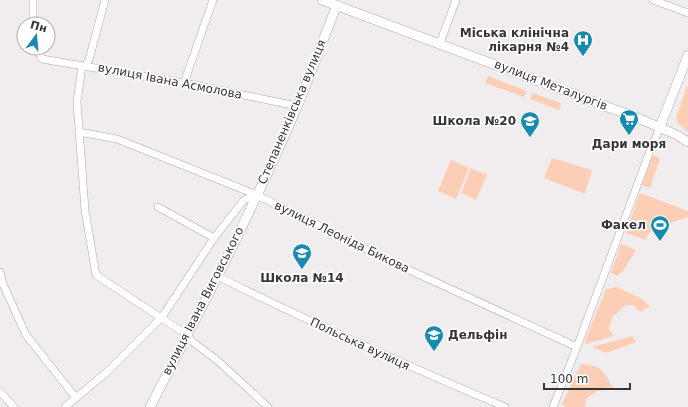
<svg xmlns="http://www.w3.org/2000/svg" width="688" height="407" viewBox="0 0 688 407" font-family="'DejaVu Sans',sans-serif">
  <rect width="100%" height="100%" fill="#f1eced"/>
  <g fill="#fcceb5">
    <polygon points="488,76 527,91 524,97 485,83"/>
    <polygon points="687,86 688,87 688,132 678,123 676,118"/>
    <polygon points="532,93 561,103 559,110 530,99"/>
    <polygon points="653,155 660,158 650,188 642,185"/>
    <polygon points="552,158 592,170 585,194 544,178"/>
    <polygon points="451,160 469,168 456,199 438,191"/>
    <polygon points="471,168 487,175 476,200 461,193"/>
    <polygon points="640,193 688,211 688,217 661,226 648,234 646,240 626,233"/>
    <polygon points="621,244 636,250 623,271 617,276 611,273"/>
    <polygon points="617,287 640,298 650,306 640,312 633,305 626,305 613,316 609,329 614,336 586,344 585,341 606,289"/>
    <polygon points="632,336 636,342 606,353 592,347"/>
    <path d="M581,364C604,366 602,370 614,389L597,391L587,398L585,407H566L562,404Z"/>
  </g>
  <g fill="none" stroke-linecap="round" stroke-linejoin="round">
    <defs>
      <g id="minor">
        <polyline points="33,0 33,24"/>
        <polyline points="653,0 688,13"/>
        <polyline points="440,43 456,0"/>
        <polyline points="36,48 42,59 184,83 297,106"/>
        <polyline points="82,66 77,102 85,210 96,275 187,335 193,342 218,361 268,407"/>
        <polyline points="86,66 90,56 105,0"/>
        <polyline points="184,83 213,0"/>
        <polyline points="79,132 117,139 257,195 394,263 577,347"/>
        <polyline points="158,207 214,238"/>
        <polyline points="0,272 3,284 26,335 76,398"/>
        <path d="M217,276C312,323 408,366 505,407"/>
        <polyline points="0,392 14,407"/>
        <polyline points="65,407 107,372 162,317 214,238 244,200 257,195"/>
        <polyline points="553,407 577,347 650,151 660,127"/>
      </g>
      <g id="major">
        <polyline points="322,0 645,121 677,135 688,142"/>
        <polyline points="660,127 688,55"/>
        <path d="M150,407C201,309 253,210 297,107C311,74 323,39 337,5"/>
      </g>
    </defs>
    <use href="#minor" stroke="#ada8a9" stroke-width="8"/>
    <use href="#major" stroke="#ada8a9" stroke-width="10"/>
    <use href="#minor" stroke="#fff" stroke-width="7"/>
    <use href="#major" stroke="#fff" stroke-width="9"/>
  </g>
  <defs>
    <symbol id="hospital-pin" viewBox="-11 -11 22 30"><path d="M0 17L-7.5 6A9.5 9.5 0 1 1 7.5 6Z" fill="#168baf" stroke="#fff"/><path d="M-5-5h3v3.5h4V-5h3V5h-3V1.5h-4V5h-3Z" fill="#fff"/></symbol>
    <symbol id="supermarket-pin" viewBox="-11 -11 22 30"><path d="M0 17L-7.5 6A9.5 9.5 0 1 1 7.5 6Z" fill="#168baf" stroke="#fff"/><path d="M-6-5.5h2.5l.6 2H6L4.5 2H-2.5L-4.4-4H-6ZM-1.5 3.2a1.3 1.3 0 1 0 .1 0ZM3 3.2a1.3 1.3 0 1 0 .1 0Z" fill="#fff"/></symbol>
    <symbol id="school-pin" viewBox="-11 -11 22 30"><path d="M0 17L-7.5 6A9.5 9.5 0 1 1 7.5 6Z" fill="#168baf" stroke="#fff"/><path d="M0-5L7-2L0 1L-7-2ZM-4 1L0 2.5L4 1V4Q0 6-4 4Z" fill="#fff"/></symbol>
    <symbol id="stadium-pin" viewBox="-11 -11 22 30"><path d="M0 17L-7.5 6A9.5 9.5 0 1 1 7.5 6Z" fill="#168baf" stroke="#fff"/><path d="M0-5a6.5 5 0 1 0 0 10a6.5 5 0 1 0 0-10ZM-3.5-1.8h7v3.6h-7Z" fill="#fff"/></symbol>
  </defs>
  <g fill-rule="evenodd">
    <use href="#hospital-pin" x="572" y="29" width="22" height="30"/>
    <use href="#supermarket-pin" x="618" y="108" width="22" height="30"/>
    <use href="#school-pin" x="519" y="110" width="22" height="30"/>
    <use href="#stadium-pin" x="649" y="214" width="22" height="30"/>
    <use href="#school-pin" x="291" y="242" width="22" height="30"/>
    <use href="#school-pin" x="423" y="324" width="22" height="30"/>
  </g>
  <g text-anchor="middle" stroke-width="3.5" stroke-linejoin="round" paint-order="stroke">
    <g font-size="12" font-weight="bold" fill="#363434" stroke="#fff" text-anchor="end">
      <text x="569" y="37">Міська клінічна<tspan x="569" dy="14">лікарня №4</tspan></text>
      <text x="516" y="125">Школа №20</text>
      <text x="629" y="148" text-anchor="middle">Дари моря</text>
      <text x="646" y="229">Факел</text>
      <text x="302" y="282" text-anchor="middle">Школа №14</text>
      <text x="448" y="339" text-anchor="start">Дельфін</text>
    </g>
    <g font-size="12" fill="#363434" stroke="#fff">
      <text transform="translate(170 81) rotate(11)" y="4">вулиця Івана Асмолова</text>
      <text transform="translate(551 85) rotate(21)" y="4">вулиця Металургів</text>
      <text transform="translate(292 112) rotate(-67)" y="4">Степаненківська вулиця</text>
      <text transform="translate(342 237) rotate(26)" y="4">вулиця Леоніда Бикова</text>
      <text transform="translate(203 301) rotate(-63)" y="4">вулиця Івана Виговського</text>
      <text transform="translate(360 344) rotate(25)" y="4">Польська вулиця</text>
    </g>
  </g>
  <g transform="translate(36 36) rotate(16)"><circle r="19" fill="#ffffff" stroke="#afaeae"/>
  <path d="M0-3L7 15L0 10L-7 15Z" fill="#168baf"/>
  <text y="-6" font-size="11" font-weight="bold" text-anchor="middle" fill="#363434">Пн</text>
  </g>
  <path d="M544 383v6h86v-6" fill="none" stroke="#363434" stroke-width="2"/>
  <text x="550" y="383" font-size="12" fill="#363434" stroke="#ffffff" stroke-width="3" paint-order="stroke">100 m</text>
</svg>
